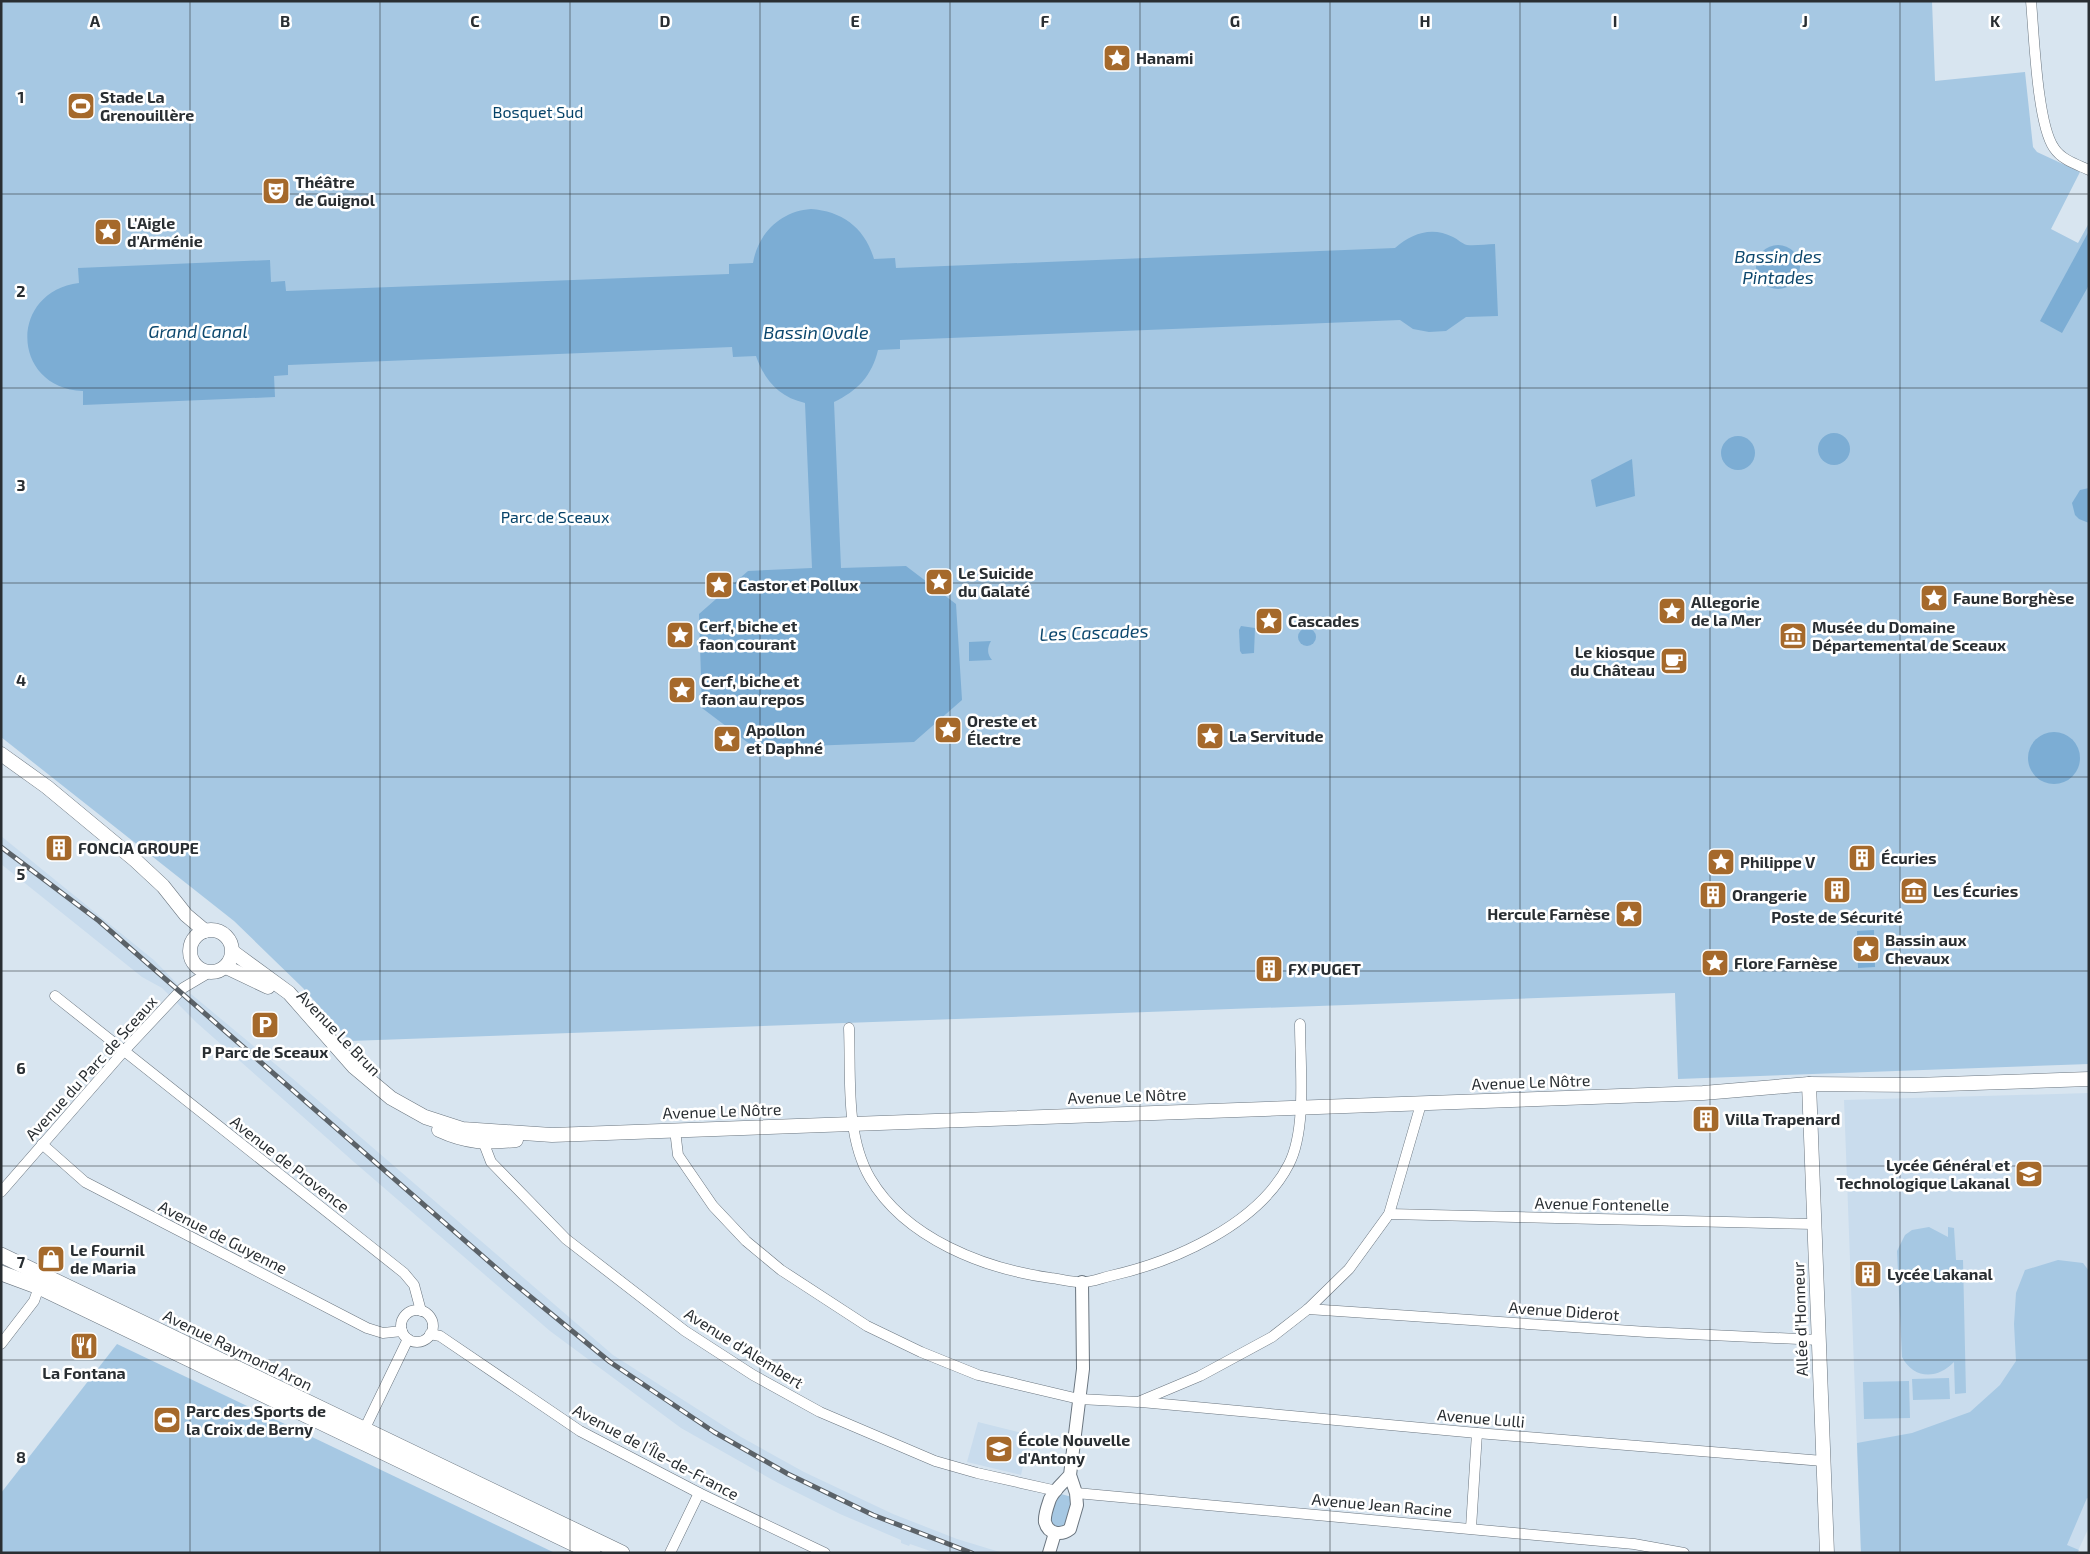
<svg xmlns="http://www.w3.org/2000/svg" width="2090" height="1554" viewBox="0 0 2090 1554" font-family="'Exo 2',sans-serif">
  <rect width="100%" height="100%" fill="#d8e5f0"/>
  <g fill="#c9dced">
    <polygon points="1,836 155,961 189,996 191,994 292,1078 613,1355 741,1437 804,1472 893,1514 957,1539 1003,1553 936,1553 910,1544 909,1546 901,1543 901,1540 840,1514 778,1483 681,1428 550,1331 354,1162 197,1023 162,988 142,977 1,864"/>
    <polygon points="2089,1093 2089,1527 2077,1553 1861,1553 1844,1100"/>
    <polygon points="978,1422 1030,1435 1021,1475 967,1462"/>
  </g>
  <g fill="#a6c8e3">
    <polygon points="1,1 1932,1 1935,81 2025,72 2033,147 2037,152 2080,172 2051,229 2078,243 2089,223 2089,1064 1678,1079 1675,993 350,1041 303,988 234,921 1,737"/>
    <path d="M1929,1227L1948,1237V1227L1954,1228L1956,1260H1963L1966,1393L1955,1394L1954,1362C1938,1379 1914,1380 1902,1357L1897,1251L1905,1235L1912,1230Z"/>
    <polygon points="2058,1260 2083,1263 2089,1271 2089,1499 2087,1498 2067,1545 2079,1550 2077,1553 1861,1553 1857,1443 1912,1433 1970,1412 2000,1385 2016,1361 2014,1324 2016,1293 2025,1270"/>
    <polygon points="117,1344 555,1553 1,1553 1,1493"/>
    <polygon points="1949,1378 1950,1399 1913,1400 1912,1379"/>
    <polygon points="1909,1381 1910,1418 1864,1419 1863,1382"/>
    <polygon points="1061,1494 1072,1497 1075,1507 1063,1529 1052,1526 1049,1515 1058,1495"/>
  </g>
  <g fill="#7cadd4">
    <path d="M811,209C842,211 865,228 874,259L895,258L896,268L1395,248C1412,233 1432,226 1453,237C1458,239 1462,244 1467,245C1476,246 1486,244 1495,244L1498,316L1466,317L1446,331L1429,332L1413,329L1400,320L900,340V349L878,350C872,376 857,391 834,402L841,568L906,566L956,604L962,700L914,742L755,748L702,708L699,614L748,571L812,568L805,403C779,397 765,381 756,356L733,357L732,347L288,365V375L274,376L275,397L83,405V391C11,388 8,292 79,283L78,268L270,260L271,282L285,281L286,291L729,274V264L753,263C758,233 781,211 811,209Z"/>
    <polygon points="2089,231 2089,285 2062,333 2040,321"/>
    <circle cx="1778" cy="267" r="22"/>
    <circle cx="1834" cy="449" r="16"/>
    <circle cx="1738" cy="453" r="17"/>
    <polygon points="1632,459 1635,496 1596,507 1591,480"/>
    <polygon points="2089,488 2089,523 2079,519 2075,515 2072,503 2080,490"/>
    <polygon points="1241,626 1255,628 1254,653 1242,654 1240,651 1239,630"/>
    <circle cx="1307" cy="637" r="9"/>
    <path d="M991,641C987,648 987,654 992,660L969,661V642Z"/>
    <circle cx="2054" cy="758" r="26"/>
    <polygon points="1874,930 1875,967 1858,968 1857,931"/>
  </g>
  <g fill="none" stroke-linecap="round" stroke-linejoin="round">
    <defs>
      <g id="minor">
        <path d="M2031,1C2034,33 2037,124 2054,148C2062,160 2076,164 2089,170"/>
        <polyline points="55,996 404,1273 414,1285 421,1311"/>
        <path d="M849,1028C851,1076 845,1135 870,1178C906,1239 985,1269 1051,1278C1061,1279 1073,1283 1083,1282C1092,1282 1101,1278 1110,1276C1173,1262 1258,1225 1289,1164C1307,1129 1300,1065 1300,1024"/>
        <polyline points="675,1130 678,1155 713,1206 746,1241 781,1270 867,1326 921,1352 978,1375 1079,1399 1138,1402 1200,1376 1272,1337 1308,1309 1349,1269 1389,1214 1421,1104"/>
        <polyline points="481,1136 491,1162 566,1239 685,1331 753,1375 820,1412 935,1461 977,1473 1057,1491"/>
        <polyline points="42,1144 85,1182 367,1328 383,1333 402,1331"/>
        <polyline points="1,1192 123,1052 183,988 210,972"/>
        <polyline points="1389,1214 1814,1224"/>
        <polyline points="1308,1309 1647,1332 1819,1340"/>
        <circle cx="417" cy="1326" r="16"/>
        <polyline points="430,1334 440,1336 580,1431 699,1493 825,1553"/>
        <polyline points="1,1344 34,1301 39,1287"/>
        <polyline points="1141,1402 1477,1433 1823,1461"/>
        <polyline points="364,1430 408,1339"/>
        <polyline points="1076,1493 1634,1544 1684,1553"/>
        <polyline points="1471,1528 1477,1433"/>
        <polyline points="670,1553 699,1493"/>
      </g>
      <g id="tertiary">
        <path d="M1070,1475C1064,1482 1054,1490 1050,1499C1048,1505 1044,1515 1045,1522C1048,1534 1061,1536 1070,1529L1077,1505L1076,1493L1070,1475L1083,1369L1082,1282"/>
        <polyline points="1049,1553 1055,1533"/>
      </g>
      <g id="secondary">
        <polyline points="1,754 47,787 135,860 163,886 186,915 205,931"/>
        <circle cx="211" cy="951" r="21"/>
        <polyline points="233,952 289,993 354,1067 391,1098 425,1117 462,1129 552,1135 1703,1093 1809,1084 1915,1085 2089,1079"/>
        <polyline points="226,967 268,987"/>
        <polyline points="1809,1084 1827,1553"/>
        <path d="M439,1130C467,1143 486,1143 516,1140"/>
      </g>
      <g id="primary">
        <polyline points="1,1255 622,1553"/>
        <polyline points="1,1273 39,1287 593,1553"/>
      </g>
    </defs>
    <use href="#minor" stroke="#6a757f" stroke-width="11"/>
    <use href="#tertiary" stroke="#6a757f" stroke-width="14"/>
    <use href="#secondary" stroke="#6a757f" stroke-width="15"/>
    <use href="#primary" stroke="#6a757f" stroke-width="16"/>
    <use href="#minor" stroke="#fff" stroke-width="10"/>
    <use href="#tertiary" stroke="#fff" stroke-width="12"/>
    <use href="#secondary" stroke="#fff" stroke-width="14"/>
    <use href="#primary" stroke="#fff" stroke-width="15"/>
    <defs>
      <polyline id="rail" points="1,847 99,921 510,1280 610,1362 714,1432 788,1474 873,1515 972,1553"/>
    </defs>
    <use href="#rail" stroke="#5b6268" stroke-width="5"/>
    <use href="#rail" stroke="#fff" stroke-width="3" stroke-dasharray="9" stroke-linecap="butt"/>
  </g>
  <path fill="none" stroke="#292e32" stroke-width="1" stroke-opacity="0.55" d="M190,1V1553M380,1V1553M570,1V1553M760,1V1553M950,1V1553M1140,1V1553M1330,1V1553M1520,1V1553M1710,1V1553M1900,1V1553M1,194H2089M1,388H2089M1,583H2089M1,777H2089M1,971H2089M1,1166H2089M1,1360H2089"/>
  <defs>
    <symbol id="sight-square" viewBox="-11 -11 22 22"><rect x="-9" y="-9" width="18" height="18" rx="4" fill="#a5692b" stroke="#fff"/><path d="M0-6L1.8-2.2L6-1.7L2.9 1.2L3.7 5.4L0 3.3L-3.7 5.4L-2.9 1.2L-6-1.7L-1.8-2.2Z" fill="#fff"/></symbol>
    <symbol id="stadium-square" viewBox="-11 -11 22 22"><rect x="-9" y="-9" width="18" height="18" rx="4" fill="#a5692b" stroke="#fff"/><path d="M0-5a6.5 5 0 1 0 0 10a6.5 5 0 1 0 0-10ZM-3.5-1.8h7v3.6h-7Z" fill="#fff"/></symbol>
    <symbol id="theatre-square" viewBox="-11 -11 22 22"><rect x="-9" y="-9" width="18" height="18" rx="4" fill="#a5692b" stroke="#fff"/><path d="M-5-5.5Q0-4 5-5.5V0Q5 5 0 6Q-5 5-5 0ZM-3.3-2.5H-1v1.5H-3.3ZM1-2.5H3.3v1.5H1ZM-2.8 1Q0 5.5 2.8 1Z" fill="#fff"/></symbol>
    <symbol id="museum-square" viewBox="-11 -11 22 22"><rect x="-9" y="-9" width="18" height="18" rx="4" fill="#a5692b" stroke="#fff"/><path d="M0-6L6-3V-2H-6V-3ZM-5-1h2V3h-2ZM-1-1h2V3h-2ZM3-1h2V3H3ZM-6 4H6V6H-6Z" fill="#fff"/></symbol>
    <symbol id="cafe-square" viewBox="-11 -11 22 22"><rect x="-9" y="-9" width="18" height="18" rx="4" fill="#a5692b" stroke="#fff"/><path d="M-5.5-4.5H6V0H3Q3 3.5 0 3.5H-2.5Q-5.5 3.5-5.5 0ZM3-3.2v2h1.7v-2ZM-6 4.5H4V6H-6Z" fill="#fff"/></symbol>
    <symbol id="building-square" viewBox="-11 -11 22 22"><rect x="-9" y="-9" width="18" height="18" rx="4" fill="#a5692b" stroke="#fff"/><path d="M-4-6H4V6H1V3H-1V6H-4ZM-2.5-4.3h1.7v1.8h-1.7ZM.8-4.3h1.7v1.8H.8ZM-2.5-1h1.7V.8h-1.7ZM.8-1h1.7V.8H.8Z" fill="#fff"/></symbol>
    <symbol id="parking-square" viewBox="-11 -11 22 22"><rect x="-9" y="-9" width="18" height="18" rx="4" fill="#a5692b" stroke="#fff"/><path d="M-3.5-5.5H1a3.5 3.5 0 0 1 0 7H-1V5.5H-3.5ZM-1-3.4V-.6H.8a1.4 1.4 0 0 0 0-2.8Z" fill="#fff"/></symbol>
    <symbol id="school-square" viewBox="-11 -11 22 22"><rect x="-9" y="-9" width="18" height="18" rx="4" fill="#a5692b" stroke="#fff"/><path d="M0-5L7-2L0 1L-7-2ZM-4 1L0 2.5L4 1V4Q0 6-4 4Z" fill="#fff"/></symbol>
    <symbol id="shop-square" viewBox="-11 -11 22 22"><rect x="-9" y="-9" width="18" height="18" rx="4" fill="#a5692b" stroke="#fff"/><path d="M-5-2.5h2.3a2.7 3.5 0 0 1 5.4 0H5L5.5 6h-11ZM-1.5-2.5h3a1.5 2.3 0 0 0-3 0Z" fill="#fff"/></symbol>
    <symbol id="restaurant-square" viewBox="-11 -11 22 22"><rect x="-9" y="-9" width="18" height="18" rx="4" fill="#a5692b" stroke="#fff"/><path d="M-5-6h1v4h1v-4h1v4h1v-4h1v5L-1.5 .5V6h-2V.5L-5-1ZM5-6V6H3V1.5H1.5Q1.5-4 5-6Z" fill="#fff"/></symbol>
  </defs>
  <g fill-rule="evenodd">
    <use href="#sight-square" x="1101" y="42" width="32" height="32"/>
    <use href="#stadium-square" x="65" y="90" width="32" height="32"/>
    <use href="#theatre-square" x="260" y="175" width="32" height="32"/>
    <use href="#sight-square" x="92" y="216" width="32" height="32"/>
    <use href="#sight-square" x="923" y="566" width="32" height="32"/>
    <use href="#sight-square" x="703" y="569" width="32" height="32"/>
    <use href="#sight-square" x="1918" y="582" width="32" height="32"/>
    <use href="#sight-square" x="1656" y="595" width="32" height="32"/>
    <use href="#sight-square" x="1253" y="605" width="32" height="32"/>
    <use href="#sight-square" x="664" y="619" width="32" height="32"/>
    <use href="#museum-square" x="1777" y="620" width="32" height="32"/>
    <use href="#cafe-square" x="1658" y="645" width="32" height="32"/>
    <use href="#sight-square" x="666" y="674" width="32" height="32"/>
    <use href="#sight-square" x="932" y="714" width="32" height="32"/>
    <use href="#sight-square" x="1194" y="720" width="32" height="32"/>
    <use href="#sight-square" x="711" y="723" width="32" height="32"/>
    <use href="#building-square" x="43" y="832" width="32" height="32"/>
    <use href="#building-square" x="1846" y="842" width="32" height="32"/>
    <use href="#sight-square" x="1705" y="846" width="32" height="32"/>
    <use href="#building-square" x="1821" y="874" width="32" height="32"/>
    <use href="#museum-square" x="1898" y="875" width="32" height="32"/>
    <use href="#building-square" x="1697" y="879" width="32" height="32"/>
    <use href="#sight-square" x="1613" y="898" width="32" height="32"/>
    <use href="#sight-square" x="1850" y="933" width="32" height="32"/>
    <use href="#sight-square" x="1699" y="947" width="32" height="32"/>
    <use href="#building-square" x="1253" y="953" width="32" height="32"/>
    <use href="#parking-square" x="249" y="1009" width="32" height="32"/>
    <use href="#building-square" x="1690" y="1103" width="32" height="32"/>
    <use href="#school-square" x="2013" y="1158" width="32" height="32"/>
    <use href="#shop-square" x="35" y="1243" width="32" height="32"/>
    <use href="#building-square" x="1852" y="1258" width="32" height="32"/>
    <use href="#restaurant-square" x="68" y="1330" width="32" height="32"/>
    <use href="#stadium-square" x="151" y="1404" width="32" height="32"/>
    <use href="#school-square" x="983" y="1433" width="32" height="32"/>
  </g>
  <g text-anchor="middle" stroke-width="5" stroke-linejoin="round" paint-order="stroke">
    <g font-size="16" font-weight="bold" fill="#292e32" stroke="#fff" text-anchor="start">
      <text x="1136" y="64">Hanami</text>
      <text x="100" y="103">Stade La<tspan x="100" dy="18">Grenouillère</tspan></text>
      <text x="295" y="188">Théâtre<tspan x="295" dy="18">de Guignol</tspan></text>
      <text x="127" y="229">L'Aigle<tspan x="127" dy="18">d'Arménie</tspan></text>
      <text x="958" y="579">Le Suicide<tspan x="958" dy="18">du Galaté</tspan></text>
      <text x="738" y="591">Castor et Pollux</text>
      <text x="1953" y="604">Faune Borghèse</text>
      <text x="1691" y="608">Allegorie<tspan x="1691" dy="18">de la Mer</tspan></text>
      <text x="1288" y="627">Cascades</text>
      <text x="699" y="632">Cerf, biche et<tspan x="699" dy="18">faon courant</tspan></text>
      <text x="1812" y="633">Musée du Domaine<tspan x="1812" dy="18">Départemental de Sceaux</tspan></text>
      <text x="1655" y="658" text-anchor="end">Le kiosque<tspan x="1655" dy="18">du Château</tspan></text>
      <text x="701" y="687">Cerf, biche et<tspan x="701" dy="18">faon au repos</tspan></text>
      <text x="967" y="727">Oreste et<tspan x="967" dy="18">Électre</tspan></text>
      <text x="746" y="736">Apollon<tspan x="746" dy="18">et Daphné</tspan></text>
      <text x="1229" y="742">La Servitude</text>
      <text x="78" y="854">FONCIA GROUPE</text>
      <text x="1881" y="864">Écuries</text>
      <text x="1740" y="868">Philippe V</text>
      <text x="1933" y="897">Les Écuries</text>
      <text x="1732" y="901">Orangerie</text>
      <text x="1610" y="920" text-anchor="end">Hercule Farnèse</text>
      <text x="1837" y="923" text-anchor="middle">Poste de Sécurité</text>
      <text x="1885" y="946">Bassin aux<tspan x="1885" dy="18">Chevaux</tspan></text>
      <text x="1734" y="969">Flore Farnèse</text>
      <text x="1288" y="975">FX PUGET</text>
      <text x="265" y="1058" text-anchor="middle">P Parc de Sceaux</text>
      <text x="1725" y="1125">Villa Trapenard</text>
      <text x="2010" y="1171" text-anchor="end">Lycée Général et<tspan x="2010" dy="18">Technologique Lakanal</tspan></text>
      <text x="70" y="1256">Le Fournil<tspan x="70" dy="18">de Maria</tspan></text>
      <text x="1887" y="1280">Lycée Lakanal</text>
      <text x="84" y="1379" text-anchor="middle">La Fontana</text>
      <text x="186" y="1417">Parc des Sports de<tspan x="186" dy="18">la Croix de Berny</tspan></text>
      <text x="1018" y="1446">École Nouvelle<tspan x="1018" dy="18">d'Antony</tspan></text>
    </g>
    <g font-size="16" fill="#064369" stroke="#fff">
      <text x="538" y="118">Bosquet Sud</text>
      <text x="555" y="523">Parc de Sceaux</text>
    </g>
    <g font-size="16" fill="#292e32" stroke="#fff">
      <text transform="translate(339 1033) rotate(46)" y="6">Avenue Le Brun</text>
      <text transform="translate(91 1068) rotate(-48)" y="6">Avenue du Parc de Sceaux</text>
      <text transform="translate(1531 1082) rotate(-2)" y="6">Avenue Le Nôtre</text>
      <text transform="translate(1127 1096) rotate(-2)" y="6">Avenue Le Nôtre</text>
      <text transform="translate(722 1111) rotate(-2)" y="6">Avenue Le Nôtre</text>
      <text transform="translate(290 1164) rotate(38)" y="6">Avenue de Provence</text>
      <text transform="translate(1602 1204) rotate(1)" y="6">Avenue Fontenelle</text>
      <text transform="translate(223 1237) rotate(27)" y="6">Avenue de Guyenne</text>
      <text transform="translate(1564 1311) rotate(4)" y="6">Avenue Diderot</text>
      <text transform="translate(1800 1319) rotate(-92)" y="6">Allée d'Honneur</text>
      <text transform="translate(744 1348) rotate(32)" y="6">Avenue d'Alembert</text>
      <text transform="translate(238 1350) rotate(26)" y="6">Avenue Raymond Aron</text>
      <text transform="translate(1481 1418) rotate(5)" y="6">Avenue Lulli</text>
      <text transform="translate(656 1452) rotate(28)" y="6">Avenue de l'Île-de-France</text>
      <text transform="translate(1382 1505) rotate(5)" y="6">Avenue Jean Racine</text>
    </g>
    <g font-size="18" font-style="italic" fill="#0d486e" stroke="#fff">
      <text x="1778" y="263">Bassin des<tspan x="1778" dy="21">Pintades</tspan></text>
      <text x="198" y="338">Grand Canal</text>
      <text x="816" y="339">Bassin Ovale</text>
      <text transform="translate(1094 633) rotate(-2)" y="6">Les Cascades</text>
    </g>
  </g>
  <g font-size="16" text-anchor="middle" font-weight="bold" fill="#292e32" stroke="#fff" stroke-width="5" stroke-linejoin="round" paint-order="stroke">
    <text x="95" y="27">A</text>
    <text x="285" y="27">B</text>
    <text x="475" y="27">C</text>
    <text x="665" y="27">D</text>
    <text x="855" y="27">E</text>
    <text x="1045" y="27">F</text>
    <text x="1235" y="27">G</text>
    <text x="1425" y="27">H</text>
    <text x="1615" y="27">I</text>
    <text x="1805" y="27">J</text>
    <text x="1995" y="27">K</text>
    <text x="21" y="103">1</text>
    <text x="21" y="297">2</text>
    <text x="21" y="491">3</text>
    <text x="21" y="686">4</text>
    <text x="21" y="880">5</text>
    <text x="21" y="1074">6</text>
    <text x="21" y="1268">7</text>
    <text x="21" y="1463">8</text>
  </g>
  <rect width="2090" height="1554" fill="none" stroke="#292e32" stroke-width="5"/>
</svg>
